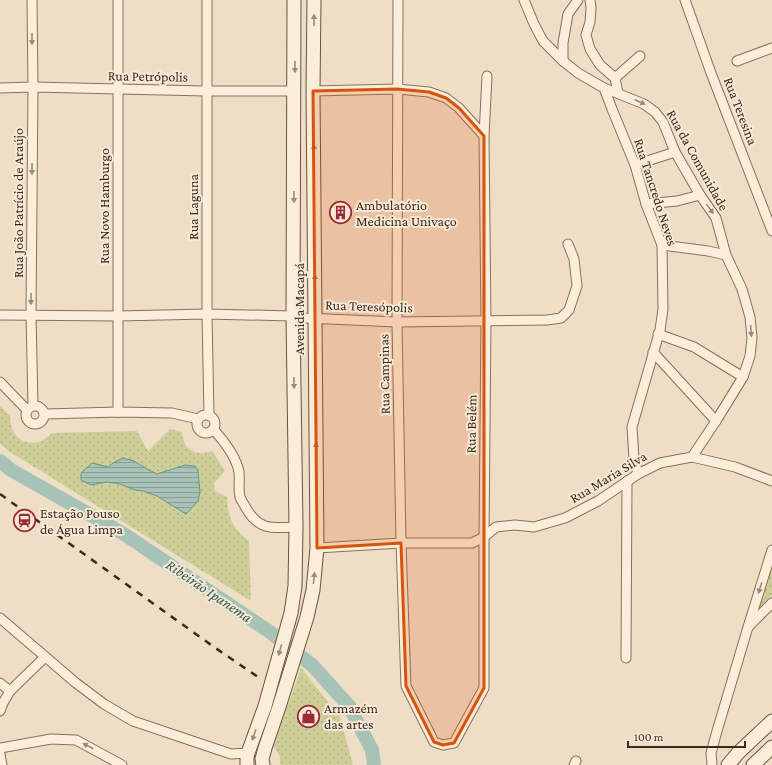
<svg xmlns="http://www.w3.org/2000/svg" width="772" height="765" viewBox="0 0 772 765" font-family="'Crimson Pro',serif">
  <defs>
    <pattern id="park-dots" width="8" height="8" patternUnits="userSpaceOnUse"><rect width="8" height="8" fill="#cece99"/><path d="M2 2h.1M6 6h.1" fill="none" stroke="#b2b183" stroke-width="1.8" stroke-linecap="round"/></pattern>
    <pattern id="water-rules" width="6" height="5" patternUnits="userSpaceOnUse"><rect width="6" height="5" fill="#a7c3b8"/><path d="M0 2.5h6" fill="none" stroke="#899f95"/></pattern>
  </defs>
  <rect width="100%" height="100%" fill="#efdec6"/>
  <g fill="url(#park-dots)" fill-rule="evenodd">
    <path d="M0,406L10,416C10,442 34,452 52,433L137,431L148,451L170,429L182,432C183,450 196,457 212,451L225,471L214,483L215,491L227,497C228,519 232,527 249,541L251,601L10,452L0,444ZM92,463L108,467L113,463L147,469L157,474L170,470L198,471L199,481L174,507L157,496L143,491L135,490L120,484L107,482Z"/>
    <polygon points="772,559 772,601 752,621"/>
    <polygon points="301,668 340,717 353,765 280,765 280,757 274,746"/>
  </g>
  <polygon fill="url(#water-rules)" stroke="#6d9285" points="123,458 134,461 147,469 157,474 185,465 195,466 198,471 200,492 198,501 186,514 157,496 143,491 135,490 120,484 107,482 91,485 81,480 81,473 92,463 108,467 113,463"/>
  <g fill="none" stroke-linecap="round" stroke-linejoin="round">
    <polyline stroke="#a7c3b8" stroke-width="14" points="0,461 11,470 124,534 270,632 313,666 349,706 372,750 374,765"/>
    <defs>
      <g id="minor">
        <polyline points="32,0 33,87 31,315 33,406"/>
        <polyline points="207,0 207,314 209,415"/>
        <polyline points="398,0 397,322 401,543 406,686 434,742 443,745 454,743 484,688 484,537 486,321 484,136 487,76"/>
        <polyline points="524,0 534,24 543,41 563,61 578,73 604,88 612,109 635,165 646,204 662,245 663,309 660,330 632,427 634,459 638,474"/>
        <polyline points="590,0 591,8 590,22 586,35 590,49 600,65 615,78 618,93"/>
        <polyline points="685,0 711,73 772,231"/>
        <polyline points="563,61 563,43 568,14 578,0"/>
        <polyline points="737,61 772,48"/>
        <polyline points="615,78 640,56"/>
        <polyline points="0,88 33,87 206,91 295,91"/>
        <polyline points="604,88 644,104 655,112 663,122 675,152 700,195 716,218 726,255 742,289 750,317 752,338 750,356 743,377 716,421 692,457"/>
        <polyline points="313,91 397,89 429,92 446,98 459,108 484,136"/>
        <polyline points="635,165 675,152"/>
        <polyline points="646,204 677,201 700,195"/>
        <polyline points="662,245 708,251 726,255"/>
        <polyline points="0,315 118,316 207,314 293,316 305,318 397,322 547,320 561,318 569,310 577,286 574,259 568,244"/>
        <polyline points="658,334 694,347 743,377"/>
        <polyline points="653,352 716,421"/>
        <polyline points="0,382 27,410"/>
        <circle cx="35" cy="415" r="9"/>
        <polyline points="118,412 118,0"/>
        <polyline points="45,414 118,412 172,413 198,419"/>
        <circle cx="206" cy="424" r="9"/>
        <path d="M213,429C224,441 236,456 239,472C240,480 238,489 240,497C241,500 244,504 246,508C259,531 273,528 296,527"/>
        <polyline points="317,548 401,543 472,543 484,537 496,527 515,525 534,527 565,518 598,501 638,474 660,463 692,457 735,467 772,481"/>
        <polyline points="0,618 76,683 104,704 133,721 231,754 248,753"/>
        <polyline points="749,626 772,603"/>
        <polyline points="626,658 627,481"/>
        <polyline points="0,683 10,691"/>
        <polyline points="0,711 3,703 10,691 45,657"/>
        <polyline points="0,748 51,739 76,740 122,765"/>
        <polyline points="0,754 2,765"/>
        <polyline points="574,765 576,761"/>
        <polyline points="712,765 711,753 717,731 748,627 772,550"/>
      </g>
      <g id="secondary">
        <polyline points="247,765 247,757 248,753 265,706 291,613 295,586 296,527 293,316 294,0"/>
        <polyline points="263,765 262,759 265,748 279,707 307,617 313,590 317,548 313,91 314,0"/>
        <polyline points="728,765 738,753 772,721"/>
        <polyline points="753,765 772,747"/>
      </g>
    </defs>
    <use href="#minor" stroke="#8b6f5b" stroke-width="11"/>
    <use href="#secondary" stroke="#6d503e" stroke-width="15"/>
    <use href="#minor" stroke="#faedda" stroke-width="9"/>
    <use href="#secondary" stroke="#faedda" stroke-width="13"/>
    <polyline stroke="#3b2a1f" stroke-width="2.5" stroke-dasharray="7 7" stroke-linecap="butt" points="0,494 214,647 258,677"/>
  </g>
  <defs><path id="oneway-solid" d="M-6-.8H1V-3.2L6.5 0L1 3.2V.8H-6Z"/></defs>
  <g fill="#9a8c7c">
    <use href="#oneway-solid" transform="translate(314 20) rotate(-90)"/>
    <use href="#oneway-solid" transform="translate(32 39) rotate(90)"/>
    <use href="#oneway-solid" transform="translate(295 67) rotate(90)"/>
    <use href="#oneway-solid" transform="translate(640 102) rotate(25)"/>
    <use href="#oneway-solid" transform="translate(314 150) rotate(-91)"/>
    <use href="#oneway-solid" transform="translate(32 169) rotate(90)"/>
    <use href="#oneway-solid" transform="translate(294 197) rotate(90)"/>
    <use href="#oneway-solid" transform="translate(710 209) rotate(54)"/>
    <use href="#oneway-solid" transform="translate(315 280) rotate(-91)"/>
    <use href="#oneway-solid" transform="translate(31 299) rotate(90)"/>
    <use href="#oneway-solid" transform="translate(751 331) rotate(86)"/>
    <use href="#oneway-solid" transform="translate(294 383) rotate(89)"/>
    <use href="#oneway-solid" transform="translate(316 448) rotate(-90)"/>
    <use href="#oneway-solid" transform="translate(314 578) rotate(-84)"/>
    <use href="#oneway-solid" transform="translate(760 588) rotate(108)"/>
    <use href="#oneway-solid" transform="translate(280 650) rotate(105)"/>
    <use href="#oneway-solid" transform="translate(254 735) rotate(109)"/>
    <use href="#oneway-solid" transform="translate(88 746) rotate(-152)"/>
  </g>
  <path fill="#d7540e" fill-opacity="0.2" stroke="#d7540e" stroke-width="3" stroke-linejoin="round" d="M397,89L429,92L446,98L459,108L484,136V688L454,743L443,745L434,742L406,686L401,543L317,548L313,91Z"/>
  <defs>
    <symbol id="building-ring" viewBox="-11 -11 22 22"><circle r="9.5" fill="#f7e9d6" stroke="#9c2937" stroke-width="1.5"/><path d="M-4-6H4V6H1V3H-1V6H-4ZM-2.5-4.3h1.7v1.8h-1.7ZM.8-4.3h1.7v1.8H.8ZM-2.5-1h1.7V.8h-1.7ZM.8-1h1.7V.8H.8Z" fill="#9c2937"/></symbol>
    <symbol id="station-ring" viewBox="-11 -11 22 22"><circle r="9.5" fill="#f7e9d6" stroke="#9c2937" stroke-width="1.5"/><path d="M-3-6H3Q5-6 5-4V2Q5 4 3 4L4.5 6H3L1.5 4h-3L-3 6H-4.5L-3 4Q-5 4-5 2V-4Q-5-6-3-6ZM-3.5-4v3h7v-3ZM-3.5 1v1.5H-2V1ZM2 1v1.5H3.5V1Z" fill="#9c2937"/></symbol>
    <symbol id="shop-ring" viewBox="-11 -11 22 22"><circle r="9.5" fill="#f7e9d6" stroke="#9c2937" stroke-width="1.5"/><path d="M-5-2.5h2.3a2.7 3.5 0 0 1 5.4 0H5L5.5 6h-11ZM-1.5-2.5h3a1.5 2.3 0 0 0-3 0Z" fill="#9c2937"/></symbol>
  </defs>
  <g fill-rule="evenodd">
    <use href="#building-ring" x="328" y="200" width="25" height="25"/>
    <use href="#station-ring" x="12" y="508" width="25" height="25"/>
    <use href="#shop-ring" x="296" y="704" width="25" height="25"/>
  </g>
  <g text-anchor="middle" stroke-width="4" stroke-linejoin="round" paint-order="stroke">
    <g font-size="14" fill="#3b2a1f" stroke="#f7e9d6">
      <text transform="translate(148 76) rotate(1)" y="5">Rua Petrópolis</text>
      <text transform="translate(741 111) rotate(69)" y="5">Rua Teresina</text>
      <text transform="translate(698 160) rotate(61)" y="5">Rua da Comunidade</text>
      <text transform="translate(656 192) rotate(72)" y="5">Rua Tancredo Neves</text>
      <text transform="translate(18 203) rotate(-90)" y="5">Rua João Patrício de Araújo</text>
      <text transform="translate(104 206) rotate(-90)" y="5">Rua Novo Hamburgo</text>
      <text transform="translate(193 207) rotate(-90)" y="5">Rua Laguna</text>
      <text transform="translate(369 306) rotate(2)" y="5">Rua Teresópolis</text>
      <text transform="translate(299 309) rotate(-90)" y="5">Avenida Macapá</text>
      <text transform="translate(384 374) rotate(-91)" y="5">Rua Campinas</text>
      <text transform="translate(471 424) rotate(-89)" y="5">Rua Belém</text>
      <text transform="translate(608 477) rotate(-31)" y="5">Rua Maria Silva</text>
    </g>
    <g font-size="14" fill="#3b2a1f" stroke="#f7e9d6" text-anchor="start">
      <text x="356" y="210">Ambulatório<tspan x="356" dy="16">Medicina Univaço</tspan></text>
      <text x="40" y="518">Estação Pouso<tspan x="40" dy="16">de Água Limpa</tspan></text>
      <text x="324" y="713">Armazém<tspan x="324" dy="16">das artes</tspan></text>
    </g>
    <g font-size="15" font-style="italic" fill="#2e5b53" stroke="#f7e9d6">
      <text transform="translate(209 591) rotate(34)" y="5">Ribeirão Ipanema</text>
    </g>
  </g>
  <path d="M628 741v6h117v-6" fill="none" stroke="#3b2a1f" stroke-width="2"/>
  <text x="634" y="741" font-size="12" fill="#3b2a1f" stroke="#f7e9d6" stroke-width="3" paint-order="stroke">100 m</text>
</svg>
